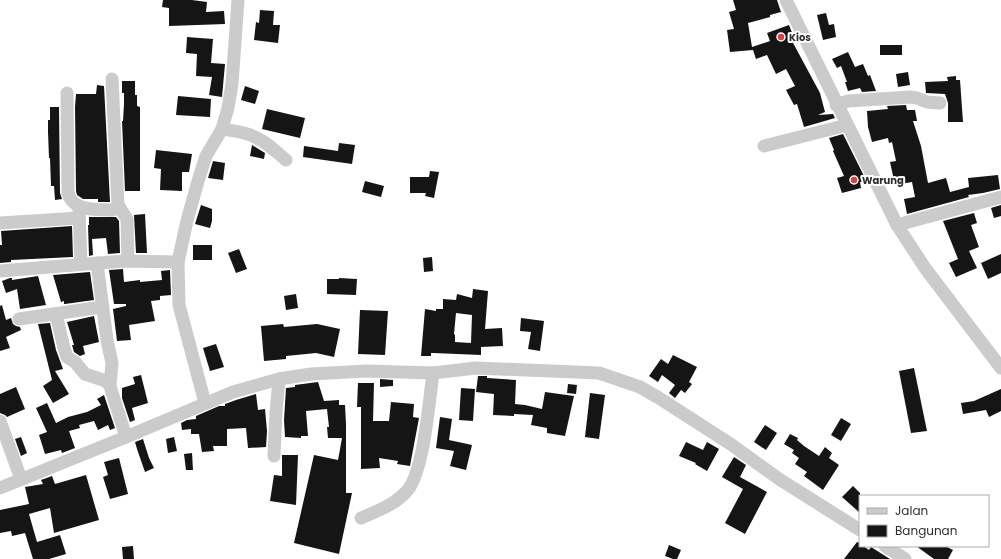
<svg xmlns="http://www.w3.org/2000/svg" width="1001" height="559" viewBox="0 0 1001 559" font-family="Poppins,sans-serif">
  <rect width="100%" height="100%" fill="#fff"/>
  <g fill="#151515" fill-rule="evenodd">
    <polygon points="163,0 192,0 207,2 206,12 224,11 225,24 169,26 169,8 162,7"/>
    <polygon points="733,0 777,0 781,12 770,15 770,17 748,23 752,47 770,41 767,33 789,25 795,40 792,41 820,93 825,112 818,115 833,114 835,118 804,127 797,104 794,105 786,90 795,86 786,69 776,74 767,55 756,59 753,50 730,52 727,30 734,29 729,12 736,10"/>
    <polygon points="260,10 274,11 273,25 280,25 278,43 254,40 256,22 259,23"/>
    <polygon points="826,13 829,25 834,24 836,37 823,40 817,15"/>
    <polygon points="187,37 213,39 211,63 225,64 222,97 209,95 212,77 196,76 197,54 186,53"/>
    <rect x="880" y="45" width="22" height="10"/>
    <polygon points="848,52 855,67 863,64 868,76 870,75 876,91 862,92 860,88 848,91 845,82 847,82 841,66 837,68 832,59"/>
    <polygon points="908,72 910,85 898,87 896,74"/>
    <polygon points="956,76 956,80 960,80 963,122 948,122 948,103 945,94 926,93 925,82 948,81 947,77"/>
    <polygon points="122,81 135,81 135,95 137,95 137,106 140,107 140,191 125,191 122,121 123,121 124,104 124,93 122,93"/>
    <polygon points="97,85 104,86 110,202 98,202 98,199 83,199 77,195 76,191 75,107 76,94 96,94"/>
    <polygon points="245,86 259,91 255,104 241,100"/>
    <polygon points="178,96 211,99 210,117 176,115"/>
    <polygon points="906,105 907,110 915,110 917,121 913,121 921,146 928,183 946,178 950,192 969,187 968,178 998,175 1000,189 983,193 968,195 969,197 907,214 904,199 915,197 912,182 895,185 890,162 896,161 892,142 889,143 888,138 872,142 868,127 867,111 888,109 887,106"/>
    <polygon points="50,107 59,107 60,193 62,199 55,200 54,186 51,186 50,158 49,158 48,132 48,120 50,120"/>
    <polygon points="267,109 305,118 300,138 262,129"/>
    <polygon points="843,134 867,182 860,182 861,188 842,193 837,178 844,176 833,151 834,150 829,138"/>
    <polygon points="339,143 355,145 352,164 303,157 304,146 338,151"/>
    <polygon points="252,145 265,153 264,159 250,156"/>
    <polygon points="156,150 192,154 189,172 182,172 182,191 160,190 161,169 154,168"/>
    <polygon points="213,161 225,163 223,180 208,178"/>
    <polygon points="430,171 439,172 434,198 425,196 426,193 410,193 410,177 429,177"/>
    <polygon points="365,181 384,186 381,197 362,192"/>
    <polygon points="201,205 212,209 212,221 210,228 195,224"/>
    <polygon points="1001,205 1001,216 994,218 991,208"/>
    <polygon points="974,213 977,223 971,225 979,247 969,251 977,268 956,277 949,263 958,259 943,221"/>
    <polygon points="145,214 147,253 136,253 134,215"/>
    <polygon points="89,217 116,217 119,221 120,253 108,254 106,238 92,239 93,255 89,256 88,225 89,225"/>
    <polygon points="72,226 73,257 11,260 11,262 0,263 0,245 2,245 1,231"/>
    <rect x="193" y="245" width="19" height="15"/>
    <polygon points="239,249 247,269 236,273 228,253"/>
    <polygon points="1001,254 1001,273 988,279 981,263"/>
    <polygon points="432,257 433,271 424,272 423,258"/>
    <polygon points="123,269 124,282 140,280 140,282 162,280 161,271 170,270 171,295 160,296 160,300 151,301 155,321 129,325 131,340 117,341 113,309 126,306 126,304 114,304 109,270"/>
    <polygon points="90,272 94,300 65,304 64,304 64,301 61,302 53,275"/>
    <polygon points="38,276 46,305 20,309 17,289 6,293 2,281 10,278 12,278 12,280"/>
    <polygon points="339,278 357,279 356,295 327,294 327,279 339,279"/>
    <path d="M473,289L488,291L485,329L502,328L503,346L481,347V355L433,353H431V356H421L425,309L436,311V309H443V299L456,300L457,294L472,298ZM456,313L472,315L471,343L455,342V335L454,334Z"/>
    <polygon points="296,294 298,308 286,310 284,296"/>
    <polygon points="2,305 6,320 11,318 13,324 16,326 20,327 21,330 6,337 10,348 0,351 0,306"/>
    <polygon points="360,310 388,311 385,355 358,354"/>
    <polygon points="94,316 99,342 83,346 85,354 80,356 74,352 72,345 74,345 67,322"/>
    <polygon points="521,318 544,321 540,351 528,349 531,332 520,331"/>
    <polygon points="50,323 56,350 63,369 55,371 69,394 53,403 43,386 52,380 38,324"/>
    <polygon points="283,324 284,327 317,324 340,329 334,357 316,353 286,356 286,359 264,361 261,326"/>
    <polygon points="216,344 224,367 210,371 203,348"/>
    <polygon points="673,355 697,367 689,382 692,384 685,393 681,390 675,398 669,393 675,385 662,375 658,382 649,376 661,359 668,364"/>
    <polygon points="914,368 927,431 911,433 899,371"/>
    <polygon points="141,375 148,403 132,408 135,420 130,422 122,398 122,388 135,384 133,377"/>
    <polygon points="478,376 487,376 487,378 516,380 515,404 525,405 542,409 545,392 574,396 565,436 547,433 547,428 531,425 533,415 514,414 514,416 493,415 494,394 476,392"/>
    <polygon points="380,379 393,380 393,386 380,387"/>
    <polygon points="318,382 324,401 339,400 339,405 345,405 346,424 346,493 352,493 339,554 294,543 314,455 338,460 342,438 328,438 327,427 329,427 327,409 306,411 308,436 301,436 301,438 285,437 284,420 286,388 295,387 295,385"/>
    <polygon points="358,383 374,383 373,421 389,421 391,402 414,404 413,417 419,418 410,466 397,464 398,461 379,458 380,468 361,469 361,407 357,407"/>
    <polygon points="568,384 577,385 576,394 567,393"/>
    <polygon points="16,387 25,409 7,417 5,415 0,413 0,394"/>
    <polygon points="461,388 475,389 473,421 459,420"/>
    <polygon points="1001,389 1001,411 989,417 986,410 963,414 961,403 974,401"/>
    <polygon points="590,393 605,395 599,439 585,437"/>
    <polygon points="256,394 258,410 265,409 267,431 266,447 248,448 246,428 227,429 227,446 213,446 214,451 202,452 199,434 191,434 191,429 182,430 181,423 187,420 196,419 196,416 219,406 225,406 225,404 236,400"/>
    <polygon points="104,395 115,428 110,430 108,425 98,430 94,421 79,425 80,428 69,431 75,448 62,453 61,450 45,454 39,435 47,432 36,408 47,403 56,423 68,417 87,412 101,405 97,399"/>
    <polygon points="440,417 452,419 449,440 472,445 466,470 450,466 454,451 436,448"/>
    <polygon points="841,418 851,424 841,441 831,435"/>
    <polygon points="765,425 777,433 766,450 754,442"/>
    <polygon points="790,434 798,438 797,440 804,446 819,456 825,447 832,453 829,458 839,465 823,490 804,476 807,472 795,464 799,458 792,453 794,450 784,444"/>
    <polygon points="21,437 27,453 21,456 15,439"/>
    <polygon points="174,437 177,451 168,453 166,439"/>
    <polygon points="143,439 149,458 154,468 145,472 137,449 135,442"/>
    <polygon points="686,442 703,450 707,442 719,449 707,471 695,464 696,463 679,456"/>
    <polygon points="192,453 193,470 186,470 184,454"/>
    <polygon points="282,455 298,455 296,505 270,501 274,475 282,476"/>
    <polygon points="734,457 746,465 740,477 767,492 745,534 725,523 743,489 722,477"/>
    <polygon points="119,458 128,494 110,499 103,477 108,475 104,462"/>
    <polygon points="86,475 99,520 54,533 50,508 29,514 37,542 60,535 66,554 49,559 33,559 25,533 12,536 11,531 0,533 0,510 29,504 25,487 43,484 41,480 52,476 55,484"/>
    <polygon points="853,486 860,493 860,513 842,497"/>
    <polygon points="857,542 860,543 860,546 863,546 869,550 871,547 890,559 844,559"/>
    <polygon points="669,545 681,550 677,559 673,559 665,556"/>
    <polygon points="133,546 134,559 123,559 122,547"/>
    <polygon points="916,546 945,546 953,550 948,559 934,559"/>
  </g>
  <g fill="none" stroke-linecap="round" stroke-linejoin="round">
    <g stroke="#cbcbcb" stroke-width="13">
      <polyline points="786,0 897,225 925,268 1001,368"/>
      <path d="M67,93L68,193C73,212 96,209 112,210L116,209L118,205L112,79"/>
      <polyline points="836,105 848,101 910,97 917,98 927,102 940,103"/>
      <path d="M222,129C229,130 237,131 244,133C261,137 273,149 286,160"/>
      <polyline points="764,146 847,125"/>
      <polyline points="118,205 127,219 128,261"/>
      <polyline points="79,210 81,264"/>
      <polyline points="0,223 79,218"/>
      <polyline points="897,225 1001,197"/>
      <polyline points="97,263 107,340 112,363 110,386 126,437"/>
      <polyline points="0,271 124,261 178,262"/>
      <polyline points="56,314 64,348 67,357 75,362 85,374 106,381 110,386"/>
      <polyline points="19,319 102,307"/>
      <polyline points="205,403 179,305 178,262 187,221 198,181 206,156 222,129 228,108 232,84 238,0"/>
      <polyline points="0,421 21,479"/>
      <polyline points="274,456 276,412 279,379"/>
      <polyline points="0,488 126,437 233,392 279,379 311,374 367,371 433,373 476,368 599,373 640,387 659,398 732,445 779,479 860,530"/>
      <path d="M361,518C377,511 394,505 406,492C424,474 429,400 433,373"/>
      <polyline points="885,546 905,559"/>
    </g>
  </g>
  <g fill="#d44241" stroke="#fff" stroke-width="1.5">
    <circle cx="781" cy="37" r="4"/>
    <circle cx="854" cy="180" r="4"/>
  </g>
  <g text-anchor="middle" stroke-width="4" stroke-linejoin="round" paint-order="stroke">
    <g font-size="10" font-weight="bold" fill="#2e2e2e" stroke="#fff" text-anchor="start">
      <text x="789" y="41">Kios</text>
      <text x="862" y="184">Warung</text>
    </g>
  </g>
  <rect x="859" y="495" width="130" height="52" fill="#ffffff" stroke="#ababab"/>
  <rect x="867" y="508" width="20" height="6" fill="#cbcbcb" stroke="#ababab"/>
  <text x="895" y="515" font-size="12" fill="#2e2e2e">Jalan</text>
  <rect x="867" y="525" width="20" height="12" fill="#151515" stroke="#ababab"/>
  <text x="895" y="535" font-size="12" fill="#2e2e2e">Bangunan</text>
</svg>
